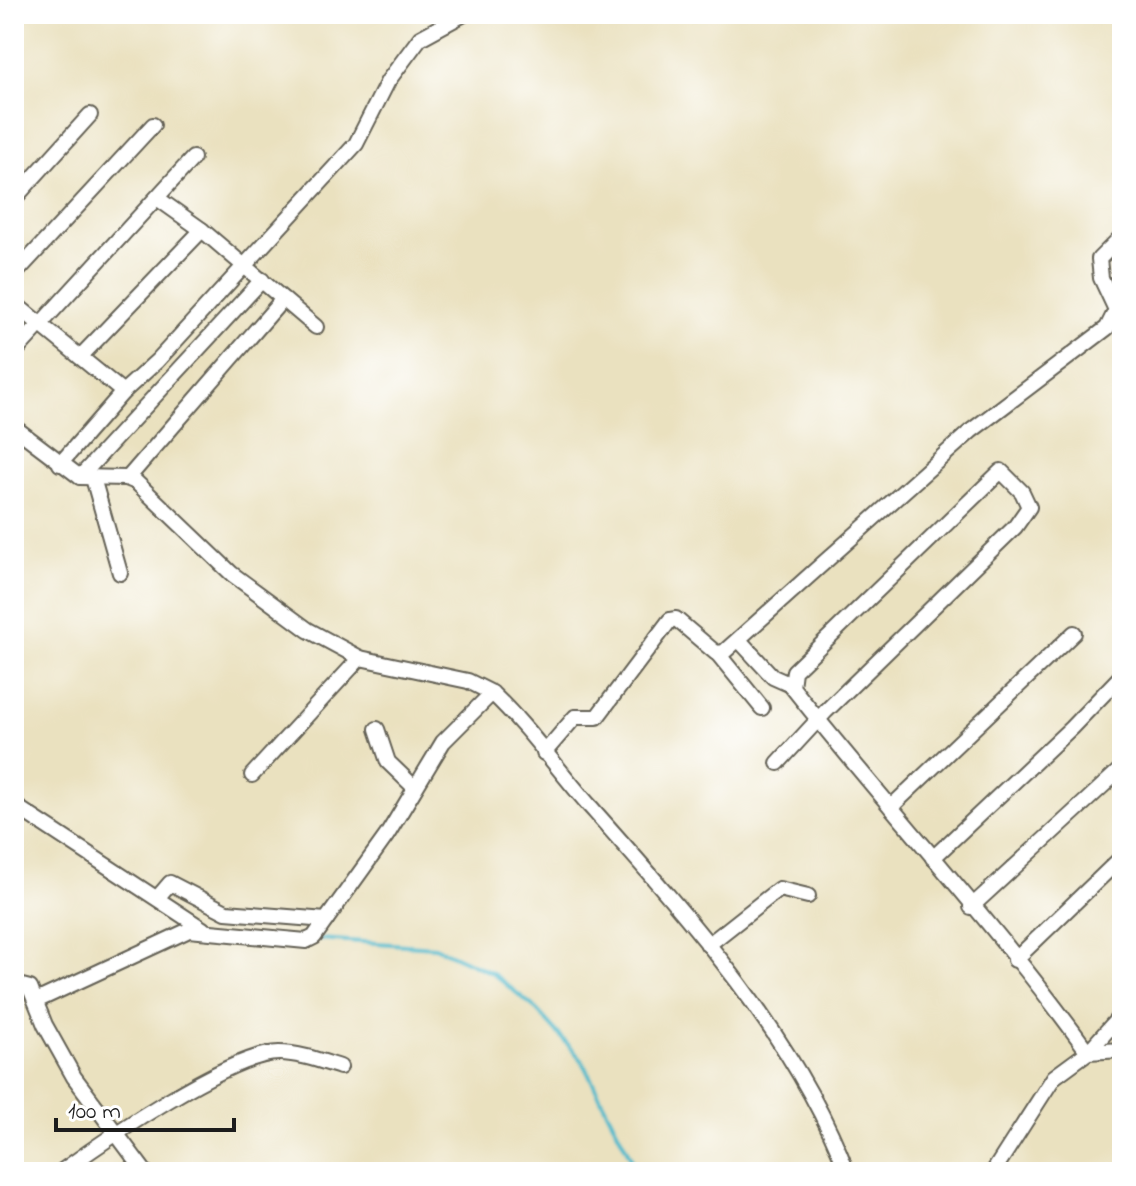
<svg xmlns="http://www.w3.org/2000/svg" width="1136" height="1186" viewBox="0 0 1136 1186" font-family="'Indie Flower',sans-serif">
  <rect width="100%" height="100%" fill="#fff"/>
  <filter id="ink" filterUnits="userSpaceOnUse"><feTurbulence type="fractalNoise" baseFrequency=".0125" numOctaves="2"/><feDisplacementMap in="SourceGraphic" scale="16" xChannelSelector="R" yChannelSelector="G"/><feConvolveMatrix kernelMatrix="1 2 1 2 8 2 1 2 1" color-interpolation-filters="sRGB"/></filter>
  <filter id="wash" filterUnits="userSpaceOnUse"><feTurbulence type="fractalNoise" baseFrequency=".006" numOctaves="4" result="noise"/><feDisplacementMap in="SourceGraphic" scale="32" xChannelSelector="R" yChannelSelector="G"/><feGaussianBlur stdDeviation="1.8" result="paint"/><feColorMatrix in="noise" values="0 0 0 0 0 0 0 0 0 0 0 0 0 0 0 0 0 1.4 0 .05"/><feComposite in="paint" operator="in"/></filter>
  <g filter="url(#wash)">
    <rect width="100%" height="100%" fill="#eae1bf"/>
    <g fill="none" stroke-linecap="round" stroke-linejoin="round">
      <polyline stroke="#50bacc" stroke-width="4" points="319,939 435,947 492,973 534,1007 581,1059 638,1172"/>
    </g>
  </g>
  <g filter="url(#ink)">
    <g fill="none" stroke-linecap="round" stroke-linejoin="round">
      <defs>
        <g id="street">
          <polyline points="157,198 202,230 316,327"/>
          <polyline points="14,199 90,115"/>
          <polyline points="14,275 153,125"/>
          <polyline points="14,303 123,392"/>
          <polyline points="14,353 193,158"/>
          <polyline points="80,357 202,230"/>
          <polyline points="14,427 80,477 126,478 136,482 232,574 308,630 360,658"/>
          <polyline points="60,464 123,392 157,361 356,144 388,81 420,38 464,14"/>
          <polyline points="80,477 262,280"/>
          <polyline points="93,478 120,573"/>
          <polyline points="128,478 283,299"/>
          <polyline points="739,640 773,677 791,685"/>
          <polyline points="718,654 762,708"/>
          <polyline points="377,729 388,762 415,788"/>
          <polyline points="544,753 575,717 597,717 670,620 676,619 716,653 724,652 971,431 1107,328 1116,310 1101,278 1099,259 1122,236"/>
          <path d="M778,763L826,711L1015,527L1029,507L1022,492L1001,471L794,671L792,687C889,810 997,925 1088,1052L1122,1014"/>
          <path d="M252,775L360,658L468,681L492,693C527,726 556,767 588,804C683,911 796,1036 847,1172"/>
          <polyline points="14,805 203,929"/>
          <polyline points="891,807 1074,633"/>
          <polyline points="933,858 1071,728 1122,675"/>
          <polyline points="158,897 170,883 226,912 326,920 387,835 443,742 492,693"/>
          <polyline points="971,907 1122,768"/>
          <polyline points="708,945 779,889 808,896"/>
          <polyline points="1015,960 1122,857"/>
          <polyline points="14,984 30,988 45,1025 74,1077 145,1172"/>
          <polyline points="36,1001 189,930 306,941 314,937 326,920"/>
          <path d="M62,1171C105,1140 230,1053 279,1053C299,1053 321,1061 340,1067"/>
          <polyline points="993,1172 1054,1077 1088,1052 1122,1050"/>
        </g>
      </defs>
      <use href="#street" stroke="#646155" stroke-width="18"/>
      <use href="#street" stroke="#fff" stroke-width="14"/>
    </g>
  </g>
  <rect width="1136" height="1186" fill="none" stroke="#fff" stroke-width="48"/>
  <path d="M56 1118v12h178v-12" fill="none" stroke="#1c1c1c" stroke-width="4"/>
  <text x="68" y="1118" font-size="24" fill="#1c1c1c" stroke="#ffffff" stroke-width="6" paint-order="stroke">100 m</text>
</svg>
